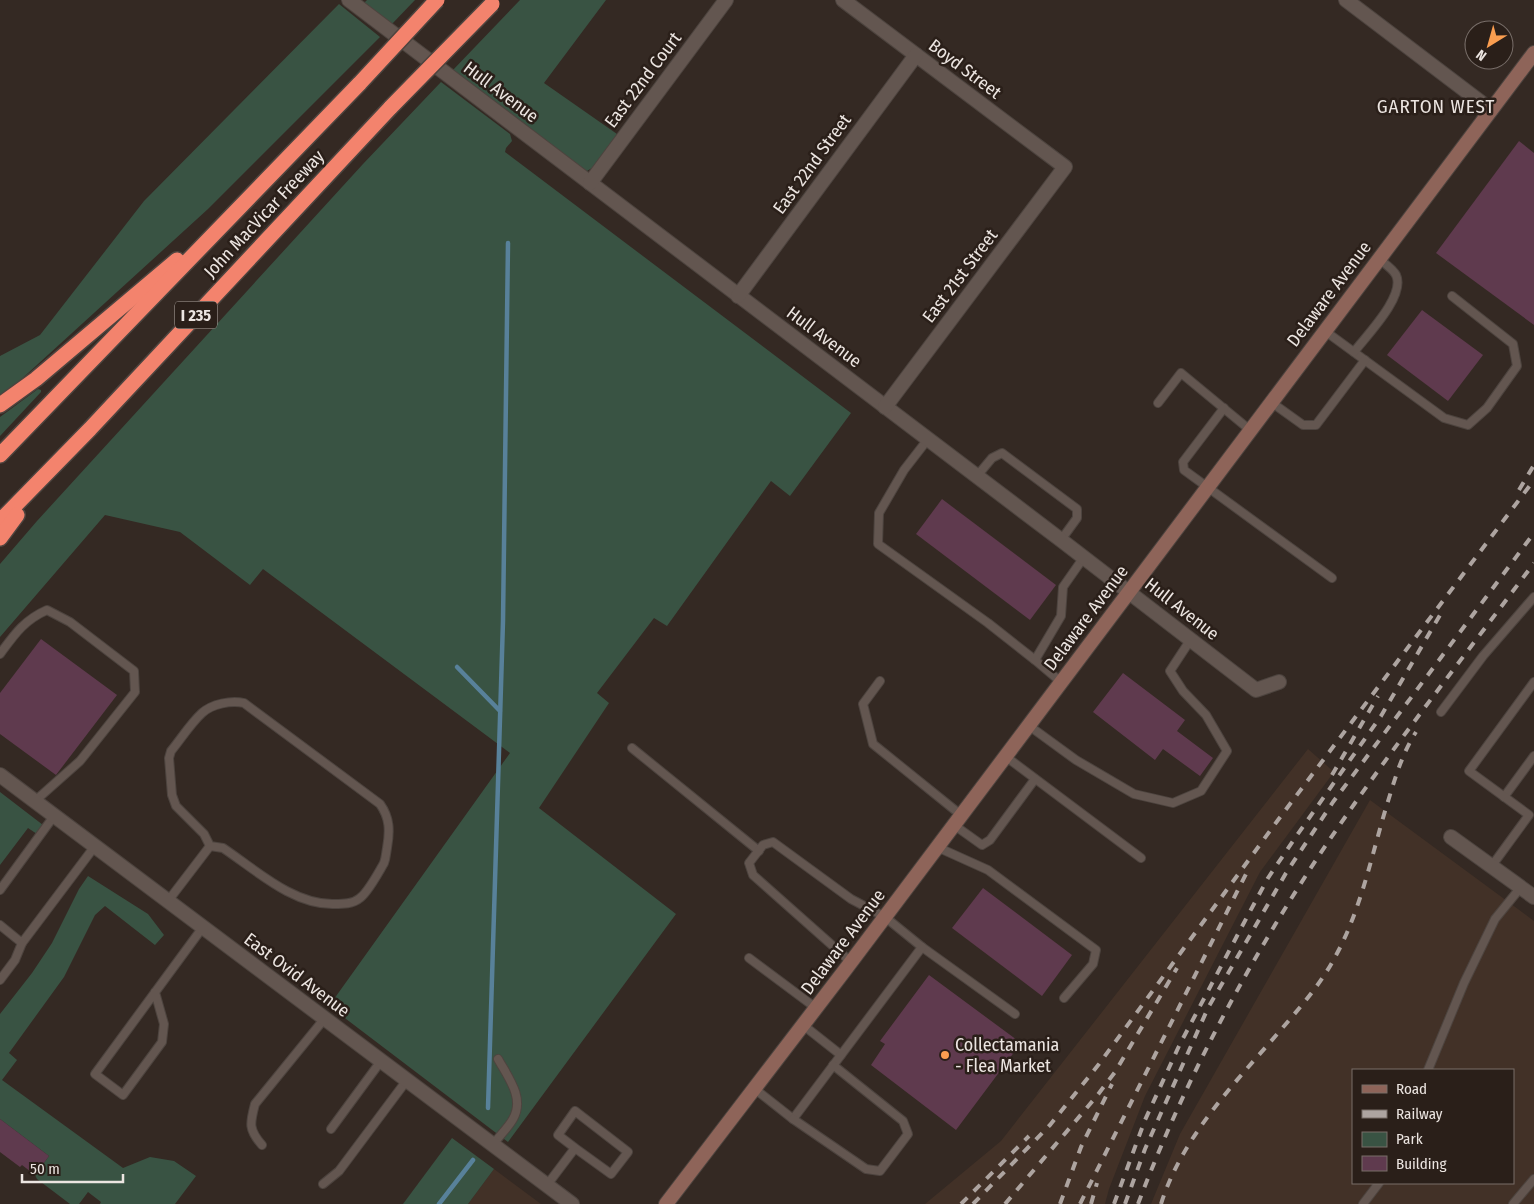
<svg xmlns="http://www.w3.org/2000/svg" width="1534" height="1204" viewBox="0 0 1534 1204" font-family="'Fira Sans Condensed',sans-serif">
  <rect width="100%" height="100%" fill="#342923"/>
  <g fill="#423127" fill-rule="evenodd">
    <polygon points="1308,749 1334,772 1260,872 1145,1096 1109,1189 1105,1204 925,1204 1001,1141"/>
    <path d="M1370,800L1534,921V1204H1151L1180,1134ZM1353,1070H1513V1183H1353Z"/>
    <polygon points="494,1169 541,1204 468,1204"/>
  </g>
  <g fill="#395343">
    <polygon points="367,0 415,0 390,26 363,4"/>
    <polygon points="520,0 606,0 544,83 617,134 592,168 587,171 582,170 452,71"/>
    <polygon points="339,4 380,37 208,209 15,385 0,396 0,356 40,335 144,201"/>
    <polygon points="441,82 510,134 512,141 506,148 505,152 851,413 790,496 771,481 667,626 654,618 597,693 609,703 539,808 676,914 508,1142 329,1006 510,753 263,569 250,585 180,532 105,515 0,637 0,564 37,521 363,164"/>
    <polygon points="38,389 41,390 41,392 0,436 0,417"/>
    <polygon points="0,792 43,825 37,834 28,828 0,865"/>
    <polygon points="88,876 148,914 164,935 155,945 105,906 95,915 64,977 9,1053 17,1060 2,1080 123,1168 150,1157 174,1161 196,1176 175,1204 100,1204 101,1202 88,1192 79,1204 70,1204 37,1179 35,1175 49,1156 0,1119 0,1014 32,973 52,943 79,889"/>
    <polygon points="452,1138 494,1169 468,1204 403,1204"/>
  </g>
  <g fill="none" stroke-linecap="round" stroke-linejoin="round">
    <g stroke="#58819a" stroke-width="4.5">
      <polyline points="457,667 500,711"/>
      <polyline points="488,1108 503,621 508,243"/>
      <polyline points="439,1204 473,1160"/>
    </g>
  </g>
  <g fill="#5f3a4e">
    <polygon points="1519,141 1534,153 1534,325 1436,253"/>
    <polygon points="1422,310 1483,355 1448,401 1387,355"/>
    <polygon points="942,499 1056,585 1030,620 916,534"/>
    <polygon points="41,639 117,695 56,775 0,734 0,693"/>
    <polygon points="1123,673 1185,720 1177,731 1213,758 1200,776 1163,749 1155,760 1093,712"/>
    <polygon points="983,888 1072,955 1042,996 952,928"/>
    <polygon points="929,975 1021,1043 956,1130 871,1065 885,1044 880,1041"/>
    <polygon points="0,1119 49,1156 35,1175 22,1165 20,1167 0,1152"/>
  </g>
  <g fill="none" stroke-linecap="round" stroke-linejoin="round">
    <defs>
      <g id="service">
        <polyline points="1325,331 1444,418 1468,425 1487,408 1517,366 1513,344 1452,296"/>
        <path d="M1354,352C1366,336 1406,296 1396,275C1393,269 1384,263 1379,259"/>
        <polyline points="1271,402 1303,425 1316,425 1365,360"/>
        <polyline points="1158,403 1181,373 1250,430"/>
        <polyline points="1224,408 1183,462 1184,470 1332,578"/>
        <polyline points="928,439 904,470 879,513 878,544 988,623 1035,660"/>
        <polyline points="977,476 992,458 1002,453 1077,509 1077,518 1061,540"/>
        <path d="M0,654C14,635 24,620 47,610L70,622L134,671L135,692L80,761L35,801"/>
        <polyline points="880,681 863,704 873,744 961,815"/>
        <polyline points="1061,682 1035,660 1061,616 1063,587 1084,557"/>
        <polyline points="1441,712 1483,656 1534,597"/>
        <polyline points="1028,725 1076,760 1134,794 1173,803 1201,791 1227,751 1206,715 1183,691 1170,671 1191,639"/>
        <polyline points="632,748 759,851"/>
        <polyline points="1005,756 1141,858"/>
        <polyline points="1504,797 1534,756"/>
        <polyline points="954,825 982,845 990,840 1035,779"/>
        <polyline points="937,847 988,870 1096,950 1093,964 1064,998"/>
        <polyline points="1491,867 1529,815 1469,771 1534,682"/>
        <polyline points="0,890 54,816"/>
        <path d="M168,901L210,846L204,834L176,806L172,795L169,758L171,751C181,739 190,724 202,713C212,704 231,700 244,703L380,804C390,818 390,831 387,848C386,853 386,858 384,863C379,872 368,892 360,898C353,904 343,904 334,904C293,905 256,870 223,848L210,846"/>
        <polyline points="0,925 22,943 95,846"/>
        <polyline points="922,947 1015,1014"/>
        <polyline points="749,958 816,1008"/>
        <polyline points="0,980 15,960 22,943"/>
        <path d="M155,992L164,1024L162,1042L123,1095L95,1074C131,1025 167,976 203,927"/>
        <polyline points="803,1025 841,1055"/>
        <polyline points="1428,1070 1464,983 1495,919 1521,887"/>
        <polyline points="755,1089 793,1119 922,947 885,917 851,899 773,842 763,845 749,863 753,875 851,962"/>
        <polyline points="793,1119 866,1169 880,1171 908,1134 903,1121 833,1065"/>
        <polyline points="331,1129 381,1061"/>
        <path d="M262,1145C248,1129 250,1123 255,1104L325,1018"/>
        <path d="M493,1145C499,1136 508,1128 513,1119C525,1098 508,1077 498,1059"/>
        <polyline points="323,1184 339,1171 407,1080"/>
        <polyline points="547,1185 575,1148 611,1174 628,1152 575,1111 558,1135 575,1148"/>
        <polyline points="1363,1204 1379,1183"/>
        <polyline points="1513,1204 1534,1179"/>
      </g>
      <g id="minor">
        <polyline points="349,0 1061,540 1256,690 1279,682"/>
        <polyline points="843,0 1065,167 885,407"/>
        <polyline points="1346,0 1491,110"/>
        <polyline points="590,183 726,0"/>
        <polyline points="738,296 916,55"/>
        <polyline points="0,775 572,1204"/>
        <polyline points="1451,837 1534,897"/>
      </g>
      <polyline id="secondary" points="666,1204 845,970 1534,53"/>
      <g id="motorway">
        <polyline points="0,405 36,379 177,260"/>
        <polyline points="0,455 360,83"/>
        <polyline points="0,521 90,429 391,107"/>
        <polyline points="0,538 17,515"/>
      </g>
    </defs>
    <use href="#service" stroke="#4d443f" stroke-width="10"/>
    <use href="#minor" stroke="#4d443f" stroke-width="16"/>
    <use href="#secondary" stroke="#4d443f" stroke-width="16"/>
    <use href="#motorway" stroke="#4d443f" stroke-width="18"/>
    <use href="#service" stroke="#635650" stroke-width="8"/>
    <use href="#minor" stroke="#635650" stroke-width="14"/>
    <use href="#secondary" stroke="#8e6459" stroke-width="14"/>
    <use href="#motorway" stroke="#f3836d" stroke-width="15"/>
    <g stroke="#ada4a0" stroke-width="4" stroke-dasharray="9 9" stroke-linecap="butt">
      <polyline points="1519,490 1534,465"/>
      <polyline points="1332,775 1378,696"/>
      <polyline points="961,1204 1029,1136"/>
      <polyline points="973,1204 1050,1125 1099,1064 1278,820 1534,480"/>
      <polyline points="1005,1204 1096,1097 1115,1072 1177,968"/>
      <polyline points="1060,1204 1081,1147 1112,1084"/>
      <polyline points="1080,1204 1248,870"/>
      <polyline points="1091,1204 1097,1183"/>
      <polyline points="1114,1204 1145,1120 1179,1046 1247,917 1268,878 1295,838 1381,716 1443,610"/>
      <polyline points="1125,1204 1145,1149 1208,1008 1286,873 1333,802 1534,533"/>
      <path d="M1138,1204C1184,1082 1246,966 1318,857C1385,756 1461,661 1534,563"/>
      <path d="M1161,1204C1183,1134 1238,1080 1285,1025C1303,1004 1321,983 1334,959C1362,909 1372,852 1389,798C1396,775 1403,752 1416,732"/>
    </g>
    <defs>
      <g id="motorway-bridge">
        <polyline points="360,83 437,0"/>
        <polyline points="391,107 492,4"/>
      </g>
    </defs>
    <use href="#motorway-bridge" stroke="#4d443f" stroke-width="18" stroke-linecap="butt"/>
    <use href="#motorway-bridge" stroke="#f3836d" stroke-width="15"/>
  </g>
  <circle fill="#fb9e50" stroke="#2a1f19" stroke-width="2" cx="945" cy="1055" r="5"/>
  <g text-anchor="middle" stroke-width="5" stroke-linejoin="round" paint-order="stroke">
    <rect fill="#2a1f19" stroke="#b2aaa5" stroke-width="1" x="175" y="301.5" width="42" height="27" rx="4"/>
    <g font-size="16" font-weight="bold" fill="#ece5e1">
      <text x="196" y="321">I 235</text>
    </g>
    <g font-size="18" fill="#ece5e1" stroke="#2a1f19">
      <text transform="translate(965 69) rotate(37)" y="6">Boyd Street</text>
      <text transform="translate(643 80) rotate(-53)" y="6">East 22nd Court</text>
      <text transform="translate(501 92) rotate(37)" y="6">Hull Avenue</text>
      <text transform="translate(812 164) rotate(-54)" y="6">East 22nd Street</text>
      <text transform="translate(264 214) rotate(-47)" y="6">John MacVicar Freeway</text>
      <text transform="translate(960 276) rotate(-53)" y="6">East 21st Street</text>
      <text transform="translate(1329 294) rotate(-53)" y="6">Delaware Avenue</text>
      <text transform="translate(824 337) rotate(37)" y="6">Hull Avenue</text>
      <text transform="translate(1182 609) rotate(38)" y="6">Hull Avenue</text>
      <text transform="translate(1086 618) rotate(-53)" y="6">Delaware Avenue</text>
      <text transform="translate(843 942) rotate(-53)" y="6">Delaware Avenue</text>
      <text transform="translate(297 975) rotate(37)" y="6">East Ovid Avenue</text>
    </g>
    <g font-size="18" fill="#ece5e1" stroke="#2a1f19" text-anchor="start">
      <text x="955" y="1051">Collectamania<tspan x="955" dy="21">- Flea Market</tspan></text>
    </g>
    <g font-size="19" letter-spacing="1" fill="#ece5e1" stroke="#2a1f19">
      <text x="1436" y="113">GARTON WEST</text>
    </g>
  </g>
  <rect x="1352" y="1069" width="162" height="115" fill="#2a1f19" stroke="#786e69"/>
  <rect x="1362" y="1085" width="25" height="8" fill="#8e6459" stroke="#786e69"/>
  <text x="1396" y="1094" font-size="15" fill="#ece5e1">Road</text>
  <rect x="1362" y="1110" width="25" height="8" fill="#ada4a0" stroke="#786e69"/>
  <text x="1396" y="1119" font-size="15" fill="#ece5e1">Railway</text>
  <rect x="1362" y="1132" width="25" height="15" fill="#395343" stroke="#786e69"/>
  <text x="1396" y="1144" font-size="15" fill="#ece5e1">Park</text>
  <rect x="1362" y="1156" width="25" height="15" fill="#5f3a4e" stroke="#786e69"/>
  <text x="1396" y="1169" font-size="15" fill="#ece5e1">Building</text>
  <g transform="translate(1489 45) rotate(217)"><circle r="24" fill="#2a1f19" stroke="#786e69"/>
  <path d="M0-4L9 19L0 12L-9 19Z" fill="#fb9e50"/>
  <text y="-8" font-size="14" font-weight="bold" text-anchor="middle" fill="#ece5e1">N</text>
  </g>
  <path d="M22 1174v8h101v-8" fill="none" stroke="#ece5e1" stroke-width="2.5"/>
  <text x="30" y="1174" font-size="15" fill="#ece5e1" stroke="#2a1f19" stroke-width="4" paint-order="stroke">50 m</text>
</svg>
